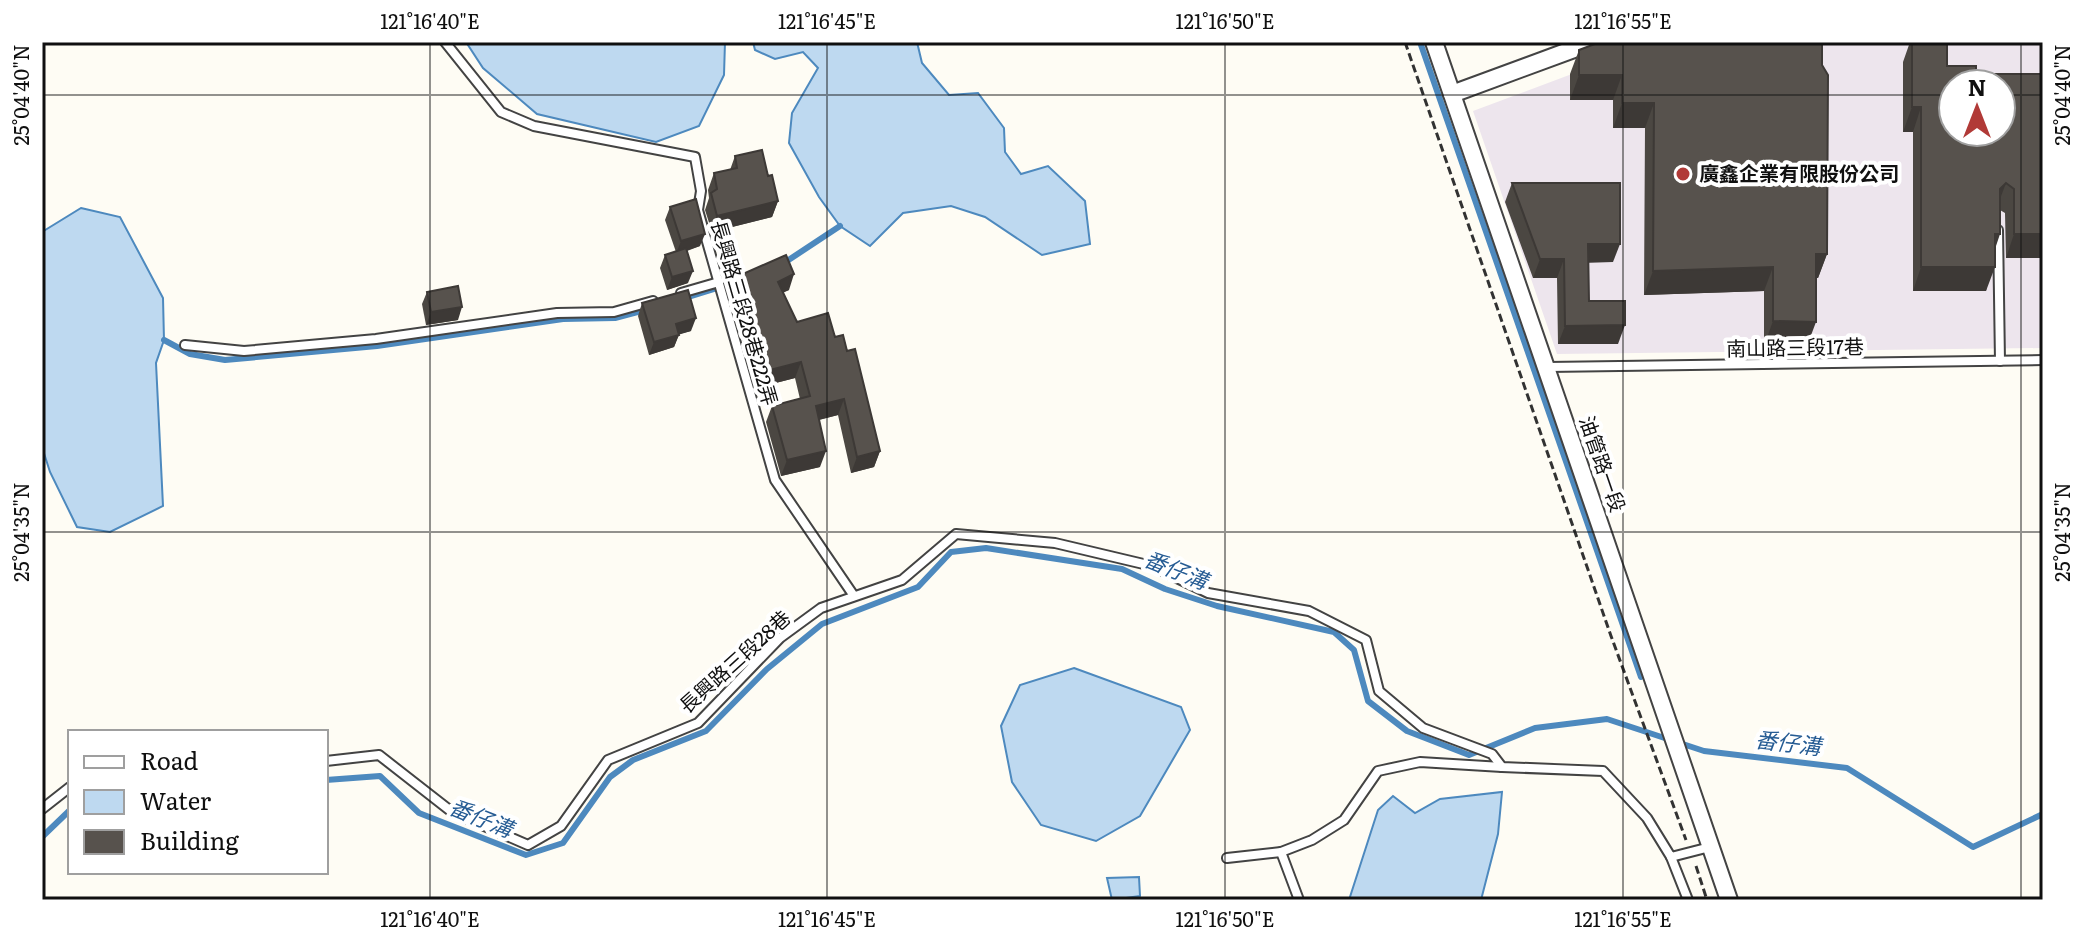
<svg xmlns="http://www.w3.org/2000/svg" width="2085" height="942" viewBox="0 0 2085 942" font-family="Literata,'Noto Sans TC',serif">
  <rect width="100%" height="100%" fill="#fefcf4"/>
  <path fill="#ede5ed" fill-rule="evenodd" d="M1657,42H2043V348L1557,354L1473,111ZM1953,84H2001V132H1953Z"/>
  <g fill="#bed9f0" stroke="#4d89be" stroke-width="2">
    <polygon points="466,42 725,42 724,75 699,126 656,142 537,114 483,68"/>
    <polygon points="753,42 917,42 922,63 949,95 978,93 1004,128 1005,152 1021,174 1048,166 1085,201 1090,244 1042,255 985,217 951,206 903,213 870,246 840,226 819,197 789,143 792,113 818,68 803,52 775,59 755,50"/>
    <polygon points="81,208 120,217 163,298 164,340 156,363 163,506 110,532 77,527 50,472 42,447 42,232"/>
    <polygon points="1074,668 1181,707 1190,730 1140,816 1096,841 1041,825 1012,782 1001,726 1020,685"/>
    <polygon points="1502,792 1498,834 1481,900 1349,900 1378,810 1393,796 1415,813 1440,799"/>
    <polygon points="1139,877 1140,896 1112,900 1107,878"/>
  </g>
  <g fill="none" stroke-linecap="round" stroke-linejoin="round">
    <g stroke="#4d89be" stroke-width="6">
      <polyline points="1420,42 1641,677"/>
      <polyline points="784,263 840,226"/>
      <polyline points="682,299 740,281"/>
      <polyline points="164,340 190,354 225,360 377,346 563,319 615,318 645,310"/>
      <polyline points="326,780 380,776 419,813 526,855 563,843 610,777 633,760 706,731 767,669 822,624 918,587 951,552 986,548 1122,569 1165,589 1217,606 1334,632 1354,650 1368,701 1407,731 1469,755 1535,728 1607,719 1704,751 1847,768 1973,847 2043,814"/>
      <polyline points="42,837 70,810"/>
    </g>
    <defs>
      <g id="lane">
        <polyline points="445,42 501,112 534,126 695,157 701,191 698,210 775,480 854,596"/>
        <polyline points="1998,230 2000,361"/>
        <polyline points="681,293 719,282"/>
        <polyline points="185,345 244,351 376,339 557,313 614,312 653,301"/>
        <polyline points="1548,367 2043,360"/>
        <polyline points="326,761 379,755 452,812 528,845 561,826 608,760 698,723 780,638 821,608 902,580 956,534 1055,543 1152,566 1208,593 1309,611 1366,640 1379,691 1423,728 1492,754 1502,767 1603,771 1647,818 1671,857 1710,847"/>
        <polyline points="42,809 70,787"/>
        <polyline points="1671,857 1688,900"/>
        <polyline points="1227,858 1281,852"/>
        <polyline points="1299,900 1281,852 1312,840 1344,820 1378,771 1420,762 1502,767"/>
      </g>
      <g id="street">
        <polyline points="1434,42 1729,900"/>
        <polyline points="1452,94 1593,42"/>
      </g>
    </defs>
    <use href="#lane" stroke="#434343" stroke-width="12"/>
    <use href="#street" stroke="#434343" stroke-width="20"/>
    <g stroke="#323232" stroke-width="3" stroke-dasharray="8 4" stroke-linecap="butt">
      <polyline points="1405,42 1611,636 1686,840"/>
      <polyline points="1696,866 1707,900"/>
    </g>
    <use href="#lane" stroke="#fff" stroke-width="8"/>
    <use href="#street" stroke="#fff" stroke-width="16"/>
  </g>
  <g fill="#4b4742">
    <polygon points="1910,42 1948,42 1947,66 1976,73 2043,258 2006,258 2005,213 2000,210 1995,248 1986,291 1913,291 1913,132 1903,132 1903,62"/>
    <polygon points="1579,50 1822,65 1827,254 1818,278 1816,278 1807,346 1764,346 1764,291 1644,295 1645,128 1613,128 1613,100 1570,100 1570,74"/>
    <polygon points="735,156 768,176 778,201 772,217 712,232 705,210 709,198 708,190 714,173 730,170"/>
    <polygon points="1512,183 1613,262 1589,262 1589,301 1618,344 1558,344 1557,278 1533,278 1505,202"/>
    <polygon points="670,207 700,246 687,251 688,283 667,290 660,268 665,255 676,252 665,220"/>
    <polygon points="736,277 789,290 783,292 797,322 835,337 847,351 880,451 874,467 851,473 838,415 819,420 820,467 781,476 766,422 772,406 800,399 795,378 756,388 741,334 744,324 731,294"/>
    <polygon points="427,292 458,320 426,325 422,304"/>
    <polygon points="642,303 691,331 679,334 674,347 649,355 638,316"/>
  </g>
  <g fill="#3d3936">
    <polygon points="1579,75 1622,75 1613,100 1570,100"/>
    <polygon points="1622,103 1654,103 1645,128 1613,128"/>
    <polygon points="1912,107 1921,107 1913,132 1903,132"/>
    <polygon points="2006,183 1997,207 2000,189"/>
    <polygon points="778,201 772,217 712,232 717,216"/>
    <polygon points="705,234 700,246 676,254 681,241"/>
    <polygon points="1995,234 2000,234 1992,258"/>
    <polygon points="2014,234 2043,234 2043,258 2006,258"/>
    <polygon points="1588,244 1620,244 1613,262 1582,263"/>
    <polygon points="1816,254 1827,254 1818,278 1807,278"/>
    <polygon points="1540,259 1564,259 1557,278 1533,278"/>
    <polygon points="1773,267 1764,291 1644,295 1653,271"/>
    <polygon points="1921,267 1995,267 1986,291 1913,291"/>
    <polygon points="693,271 688,283 667,290 672,277"/>
    <polygon points="794,274 789,290 772,298 778,282"/>
    <polygon points="462,307 458,320 426,325 431,312"/>
    <polygon points="696,318 691,331 671,337 676,324"/>
    <polygon points="1773,321 1816,322 1807,346 1764,346"/>
    <polygon points="1625,325 1618,344 1558,344 1565,326"/>
    <polygon points="679,335 674,347 649,355 654,342"/>
    <polygon points="801,362 795,378 756,388 762,372"/>
    <polygon points="844,399 838,415 810,422 816,406"/>
    <polygon points="826,451 820,467 781,476 787,460"/>
    <polygon points="880,451 874,467 851,473 857,457"/>
  </g>
  <g fill="#57524d" stroke="#3d3936" stroke-width="2" fill-rule="evenodd">
    <polygon points="1600,42 1822,42 1822,65 1828,75 1827,254 1816,254 1816,322 1773,321 1773,267 1653,271 1654,103 1622,103 1622,75 1579,75 1579,50"/>
    <path d="M1912,42H1947V66H1976V73L1987,74H2043V234H2014V189L2006,183L2000,189V234H1995V267H1921V107H1912ZM1953,84H2001V132H1953Z"/>
    <polygon points="762,150 768,176 772,175 778,201 717,216 711,193 717,189 714,173 737,168 735,156"/>
    <polygon points="1512,183 1620,183 1620,244 1588,244 1589,301 1625,301 1625,325 1565,326 1564,259 1540,259"/>
    <polygon points="696,199 705,234 681,241 670,207"/>
    <polygon points="686,248 693,271 672,277 665,255"/>
    <polygon points="786,255 794,274 778,282 797,322 828,313 835,337 843,335 847,351 855,349 880,451 857,457 844,399 816,406 826,451 787,460 772,406 810,396 801,362 762,372 747,318 754,316 736,277"/>
    <polygon points="458,286 462,307 431,312 427,292"/>
    <polygon points="688,290 696,318 676,324 679,335 654,342 642,303"/>
  </g>
  <path fill="none" stroke="#101010" stroke-width="2" stroke-opacity="0.45" d="M430,42V900M827,42V900M1225,42V900M1623,42V900M2021,42V900M42,95H1953M2001,95H2043M42,532H2043"/>
  <circle fill="#b13a37" stroke="#fff" stroke-width="3" cx="1683" cy="174" r="8"/>
  <g text-anchor="middle" stroke-width="8" stroke-linejoin="round" paint-order="stroke">
    <g font-size="20" font-weight="bold" fill="#101010" stroke="#fff" text-anchor="start">
      <text x="1699" y="181">廣鑫企業有限股份公司</text>
    </g>
    <g font-size="20" fill="#101010" stroke="#fff">
      <text transform="translate(744 313) rotate(74)" y="7">長興路三段28巷222弄</text>
      <text transform="translate(1795 348) rotate(-1)" y="7">南山路三段17巷</text>
      <text transform="translate(1602 464) rotate(71)" y="7">油管路一段</text>
      <text transform="translate(735 662) rotate(-42)" y="7">長興路三段28巷</text>
    </g>
    <g font-size="22" font-style="italic" fill="#265c94" stroke="#fff">
      <text transform="translate(1176 570) rotate(22)" y="8">番仔溝</text>
      <text transform="translate(1788 743) rotate(7)" y="8">番仔溝</text>
      <text transform="translate(481 818) rotate(22)" y="8">番仔溝</text>
    </g>
  </g>
  <rect width="2085" height="942" fill="none" stroke="#ffffff" stroke-width="88"/>
  <rect x="68" y="730" width="260" height="144" fill="#ffffff" stroke="#9f9f9f" stroke-width="2"/>
  <rect x="84" y="756" width="40" height="12" fill="#ffffff" stroke="#9f9f9f" stroke-width="2"/>
  <text x="140" y="770" font-size="24" fill="#101010">Road</text>
  <rect x="84" y="790" width="40" height="24" fill="#bed9f0" stroke="#9f9f9f" stroke-width="2"/>
  <text x="140" y="810" font-size="24" fill="#101010">Water</text>
  <rect x="84" y="830" width="40" height="24" fill="#57524d" stroke="#9f9f9f" stroke-width="2"/>
  <text x="140" y="850" font-size="24" fill="#101010">Building</text>
  <g transform="translate(1977 108)"><circle r="38" fill="#ffffff" stroke="#9f9f9f" stroke-width="2"/>
  <path d="M0-6L14 30L0 20L-14 30Z" fill="#b13a37"/>
  <text y="-12" font-size="22" font-weight="bold" text-anchor="middle" fill="#101010">N</text>
  </g>
  <rect x="44" y="44" width="1997" height="854" fill="none" stroke="#101010" stroke-width="3"/>
  <g font-size="20" text-anchor="middle" fill="#101010">
    <text x="430" y="29">121°16'40"E</text>
    <text x="827" y="29">121°16'45"E</text>
    <text x="1225" y="29">121°16'50"E</text>
    <text x="1623" y="29">121°16'55"E</text>
    <text transform="translate(22 95) rotate(-90)" y="7">25°04'40"N</text>
    <text transform="translate(2063 95) rotate(-90)" y="7">25°04'40"N</text>
    <text transform="translate(22 532) rotate(-90)" y="7">25°04'35"N</text>
    <text transform="translate(2063 532) rotate(-90)" y="7">25°04'35"N</text>
    <text x="430" y="927">121°16'40"E</text>
    <text x="827" y="927">121°16'45"E</text>
    <text x="1225" y="927">121°16'50"E</text>
    <text x="1623" y="927">121°16'55"E</text>
  </g>
</svg>
